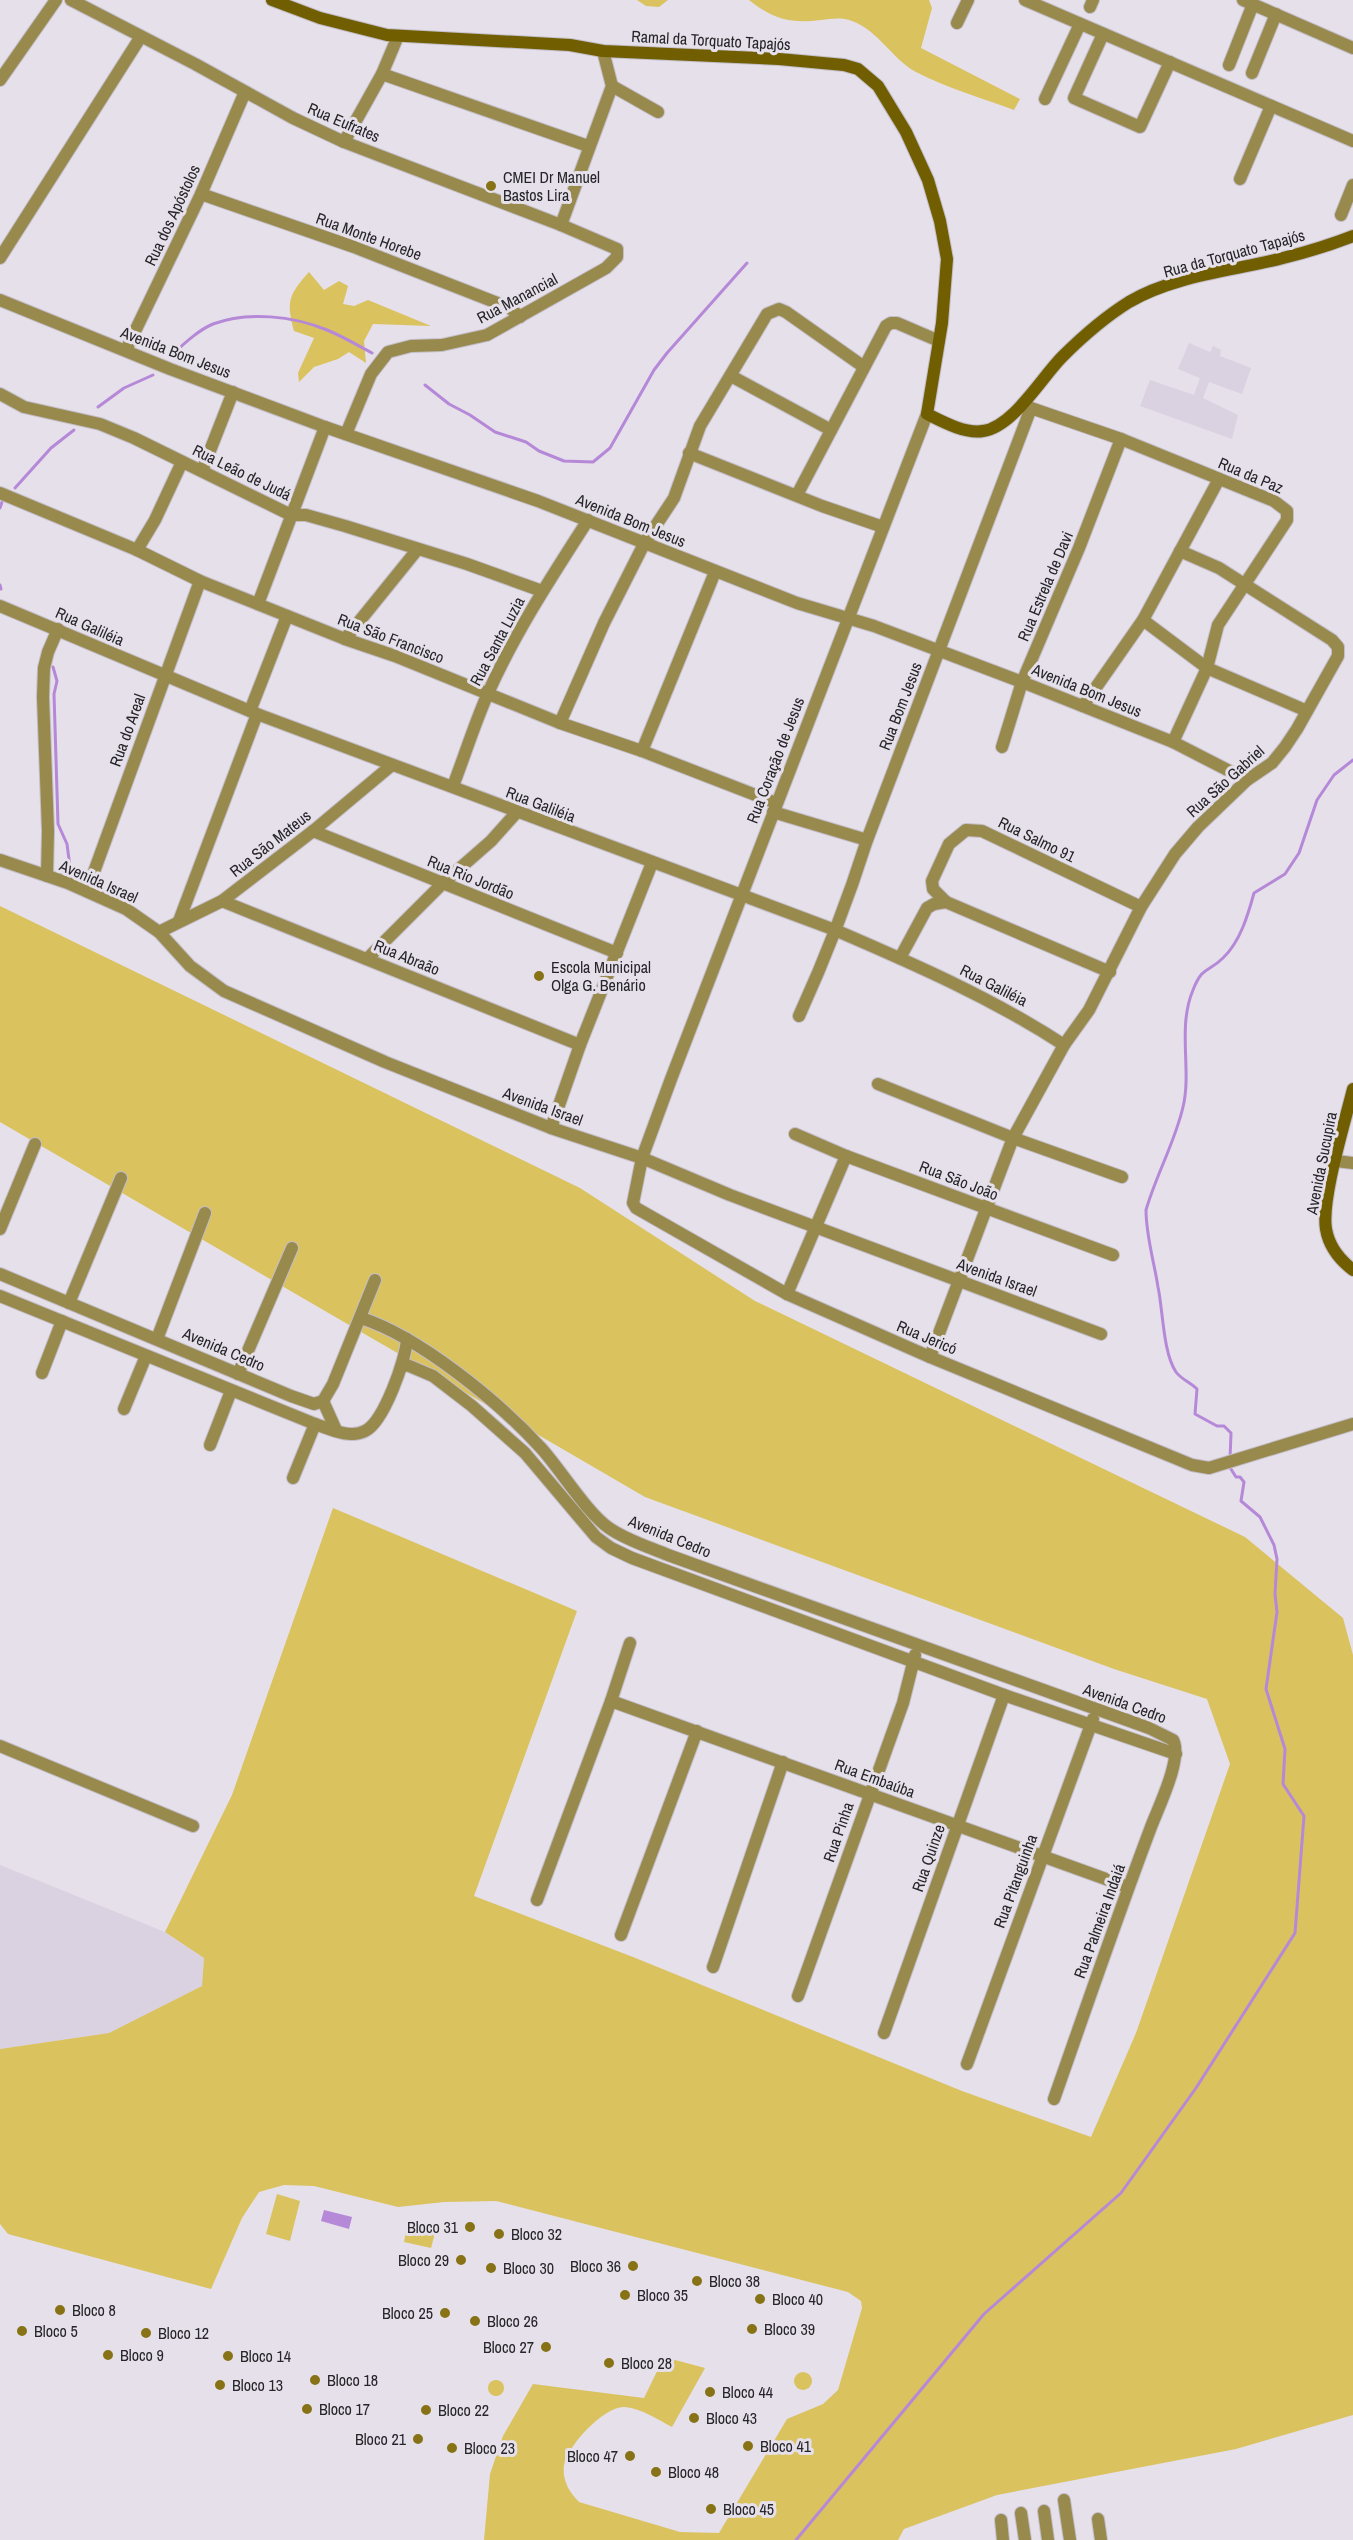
<svg xmlns="http://www.w3.org/2000/svg" width="1353" height="2540" viewBox="0 0 1353 2540" font-family="'Archivo Narrow',sans-serif">
  <rect width="100%" height="100%" fill="#e5e0ea"/>
  <g fill="#dad1e1">
    <polygon points="1189,343 1210,352 1213,346 1221,350 1220,356 1251,368 1242,394 1209,382 1203,398 1238,415 1232,439 1140,406 1150,380 1194,395 1200,378 1178,369"/>
    <polygon points="0,1865 165,1932 204,1958 202,1986 109,2033 0,2049"/>
  </g>
  <g fill="#dac25f">
    <polygon points="637,0 668,0 659,7 646,6"/>
    <path d="M749,0H929L932,8L921,48L1020,99L1014,110C982,98 947,88 916,72C892,59 879,31 852,21C841,17 832,19 821,20C791,24 773,19 749,0Z"/>
    <path d="M309,272L324,290L339,281L348,286L343,304L354,306L368,300L431,326L373,324L364,341L366,363L349,352L338,359L314,367L299,382L298,373L314,338L294,331C286,300 289,295 309,272Z"/>
    <path d="M0,906L580,1188L755,1301L1245,1537L1343,1618L1353,1655V2415L1236,2449L997,2495L904,2529L898,2540H484L490,2474L503,2436L533,2384L644,2398L664,2357L705,2368L672,2427C657,2419 642,2409 625,2407C605,2405 567,2446 564,2465C562,2480 569,2492 579,2502L680,2532L719,2533L787,2419L823,2404L838,2390L862,2308L861,2301L848,2292L496,2201L444,2202L398,2207L314,2186L284,2185L259,2192L242,2218L211,2289L8,2234L0,2224V2049L109,2033L202,1986L204,1958L165,1932L232,1795L333,1508L577,1611L474,1896L633,1957L962,2091L1091,2137L1136,2033L1230,1764L1207,1699L1114,1669L645,1497L0,1122Z"/>
    <polygon points="277,2194 300,2201 290,2241 266,2234"/>
    <polygon points="407,2226 435,2233 431,2248 404,2242"/>
    <circle cx="803" cy="2381" r="9"/>
    <circle cx="496" cy="2388" r="8"/>
  </g>
  <polygon fill="#b688d8" points="324,2210 352,2217 349,2229 321,2221"/>
  <g fill="none" stroke-linecap="round" stroke-linejoin="round">
    <g stroke="#b688d8" stroke-width="3">
      <path d="M176,351C187,341 199,330 213,324C248,311 293,316 327,330C342,336 357,345 372,353"/>
      <polyline points="425,385 449,404 470,415 495,432 526,442 539,451 564,461 593,462 610,448 654,370 667,353 747,263"/>
      <polyline points="98,407 124,388 153,375"/>
      <polyline points="15,488 51,448 74,430"/>
      <polyline points="0,508 2,502"/>
      <polyline points="0,585 1,589"/>
      <polyline points="53,667 57,681 54,694 58,824 67,844 70,867"/>
      <path d="M1230,1459L1231,1433L1224,1426H1217L1195,1414L1197,1389C1191,1383 1181,1379 1176,1372C1163,1353 1163,1310 1158,1287C1154,1261 1146,1236 1146,1210C1156,1175 1175,1142 1183,1107C1192,1070 1177,1028 1193,990C1203,965 1208,973 1223,958C1240,942 1248,915 1254,893L1285,874L1299,853L1317,800L1334,775L1353,760"/>
      <polyline points="796,2540 984,2314 1121,2193 1196,2088 1295,1933 1304,1816 1283,1784 1285,1749 1266,1689 1277,1612 1275,1594 1277,1559 1274,1545 1260,1517 1241,1501 1244,1482 1240,1477 1236,1477 1229,1466"/>
    </g>
    <defs>
      <g id="street">
        <polyline points="71,0 195,64 293,118 344,142 561,225 617,249 617,257 606,268 487,335 442,345 411,346 388,352 371,374 346,434"/>
        <polyline points="1025,0 1353,141"/>
        <polyline points="1243,0 1353,48"/>
        <polyline points="1090,7 1093,0"/>
        <polyline points="957,23 968,0"/>
        <polyline points="1103,34 1074,98 1140,127 1170,62"/>
        <polyline points="1229,65 1253,4"/>
        <polyline points="1252,73 1276,14"/>
        <polyline points="382,74 588,146"/>
        <polyline points="0,80 56,0"/>
        <polyline points="612,86 658,112"/>
        <polyline points="1045,99 1080,24"/>
        <polyline points="344,142 382,74 398,36"/>
        <polyline points="1240,179 1271,106"/>
        <polyline points="201,194 354,247 510,308 520,317"/>
        <polyline points="1341,215 1353,185"/>
        <polyline points="561,225 612,86 603,51"/>
        <polyline points="0,258 140,38"/>
        <polyline points="0,300 170,369 325,427 538,501 797,603 874,626 1022,682 1173,742 1247,780"/>
        <polyline points="126,350 201,194 245,92"/>
        <polyline points="731,376 831,430"/>
        <polyline points="0,394 24,407 100,424 134,438 291,515 306,515 345,526 467,564 542,591"/>
        <polyline points="1025,406 1121,439 1274,501 1287,511 1287,520 1218,625 1207,668 1173,742"/>
        <polyline points="927,414 671,1079 642,1158 633,1203 636,1208 787,1294 930,1357 1192,1465 1209,1468 1353,1424"/>
        <polyline points="689,453 822,506 883,527"/>
        <polyline points="202,471 233,392"/>
        <polyline points="0,493 137,550 200,581 345,639 395,656 560,723 642,751 776,803"/>
        <polyline points="797,495 886,326 891,323 897,323 939,341"/>
        <polyline points="137,550 155,520 182,462"/>
        <polyline points="258,604 325,427"/>
        <path d="M0,606L257,714L835,930C914,964 992,998 1064,1045"/>
        <polyline points="1143,620 1207,668 1307,711"/>
        <polyline points="345,639 417,550"/>
        <polyline points="1083,706 1143,620 1219,479"/>
        <polyline points="250,711 287,616"/>
        <polyline points="560,723 604,623 645,542 674,498 700,426 767,314 779,309 786,312 864,367"/>
        <polyline points="1002,747 1022,682 1079,548 1121,439"/>
        <polyline points="642,751 715,572"/>
        <path d="M453,786C465,755 475,722 489,691C516,631 552,576 588,520"/>
        <polyline points="773,812 867,840"/>
        <polyline points="313,831 617,953"/>
        <polyline points="0,860 68,883 126,909 159,932 190,966 224,991 385,1062 551,1128 642,1158 730,1195 1101,1334"/>
        <polyline points="47,876 48,831 43,697 44,668 48,652 58,629"/>
        <polyline points="87,891 200,581"/>
        <polyline points="222,901 580,1045"/>
        <polyline points="946,902 933,889 932,881 949,844 966,830 982,831 1141,907"/>
        <polyline points="179,921 257,714"/>
        <polyline points="159,932 222,901 313,831 392,765"/>
        <polyline points="900,958 927,908 934,904 946,902 1110,972"/>
        <polyline points="367,959 443,883 491,841 517,812"/>
        <path d="M799,1016C825,959 848,900 867,840L1031,408"/>
        <polyline points="878,1084 1013,1138 1122,1177"/>
        <polyline points="551,1128 580,1045 652,863"/>
        <polyline points="795,1134 846,1156 1113,1255"/>
        <polyline points="1336,1161 1353,1163"/>
        <polyline points="0,1229 35,1144"/>
        <polyline points="0,1274 291,1396 314,1404 323,1401 333,1384 375,1280"/>
        <polyline points="787,1294 846,1156"/>
        <path d="M0,1296L315,1424C330,1429 350,1439 365,1431C384,1422 406,1359 407,1339"/>
        <polyline points="69,1303 121,1178"/>
        <path d="M361,1318C420,1337 499,1402 541,1448C561,1470 587,1513 609,1528C626,1540 649,1547 668,1555L1149,1728L1173,1740C1183,1758 1158,1808 1151,1827C1117,1917 1086,2008 1054,2099"/>
        <polyline points="157,1339 205,1213"/>
        <polyline points="930,1357 1013,1138 1064,1045 1089,1010 1141,907 1175,854 1198,827 1247,780 1272,763 1285,747 1297,729 1338,656 1338,647 1332,640 1219,568 1180,551"/>
        <polyline points="402,1367 407,1365 433,1376 472,1406 525,1453 596,1537 611,1548 632,1558 1004,1695 1176,1754"/>
        <polyline points="42,1373 62,1321"/>
        <polyline points="238,1374 292,1248"/>
        <polyline points="323,1401 336,1430"/>
        <polyline points="124,1409 146,1356"/>
        <polyline points="210,1445 231,1391"/>
        <polyline points="293,1478 315,1424"/>
        <polyline points="611,1701 1128,1887"/>
        <polyline points="0,1746 193,1826"/>
        <polyline points="537,1900 611,1701 630,1643"/>
        <polyline points="621,1935 697,1731"/>
        <polyline points="713,1967 783,1762"/>
        <polyline points="798,1996 903,1703 915,1655"/>
        <polyline points="884,2033 1004,1695"/>
        <polyline points="967,2064 1093,1719"/>
        <polyline points="1064,2500 1070,2540"/>
        <polyline points="1044,2511 1048,2540"/>
        <polyline points="1021,2513 1025,2540"/>
        <polyline points="1098,2519 1101,2540"/>
        <polyline points="1001,2520 1003,2540"/>
      </g>
      <g id="secondary">
        <path d="M272,0L320,18L387,35L570,45L603,51L779,59L844,65L858,69L878,86L906,132L928,180L940,221L947,259L942,323L927,414C943,422 965,434 983,431C1013,427 1042,377 1062,357C1082,337 1105,317 1129,302C1175,275 1233,271 1283,258C1307,252 1330,245 1353,236"/>
        <path d="M1353,1089C1345,1122 1321,1199 1326,1229C1329,1247 1340,1260 1353,1270"/>
      </g>
    </defs>
    <use href="#street" stroke="#c3bec7" stroke-width="14"/>
    <use href="#secondary" stroke="#c3bec7" stroke-width="14"/>
    <use href="#street" stroke="#98894d" stroke-width="12"/>
    <use href="#secondary" stroke="#705e00" stroke-width="12"/>
  </g>
  <g fill="#877315" stroke="#e5e0ea" stroke-width="2">
    <circle cx="491" cy="186" r="6"/>
    <circle cx="539" cy="976" r="6"/>
    <circle cx="470" cy="2227" r="6"/>
    <circle cx="499" cy="2234" r="6"/>
    <circle cx="461" cy="2260" r="6"/>
    <circle cx="633" cy="2266" r="6"/>
    <circle cx="491" cy="2268" r="6"/>
    <circle cx="697" cy="2281" r="6"/>
    <circle cx="625" cy="2295" r="6"/>
    <circle cx="760" cy="2299" r="6"/>
    <circle cx="60" cy="2310" r="6"/>
    <circle cx="445" cy="2313" r="6"/>
    <circle cx="475" cy="2321" r="6"/>
    <circle cx="752" cy="2329" r="6"/>
    <circle cx="22" cy="2331" r="6"/>
    <circle cx="146" cy="2333" r="6"/>
    <circle cx="546" cy="2347" r="6"/>
    <circle cx="108" cy="2355" r="6"/>
    <circle cx="228" cy="2356" r="6"/>
    <circle cx="609" cy="2363" r="6"/>
    <circle cx="315" cy="2380" r="6"/>
    <circle cx="220" cy="2385" r="6"/>
    <circle cx="710" cy="2392" r="6"/>
    <circle cx="307" cy="2409" r="6"/>
    <circle cx="426" cy="2410" r="6"/>
    <circle cx="694" cy="2418" r="6"/>
    <circle cx="418" cy="2439" r="6"/>
    <circle cx="748" cy="2446" r="6"/>
    <circle cx="452" cy="2448" r="6"/>
    <circle cx="630" cy="2456" r="6"/>
    <circle cx="656" cy="2472" r="6"/>
    <circle cx="711" cy="2509" r="6"/>
  </g>
  <g text-anchor="middle" stroke-width="6" stroke-linejoin="round" paint-order="stroke">
    <g font-size="16" fill="#272529" stroke="#e5e0ea">
      <text transform="translate(711 40) rotate(3)" y="6">Ramal da Torquato Tapajós</text>
      <text transform="translate(344 122) rotate(23)" y="6">Rua Eufrates</text>
      <text transform="translate(172 215) rotate(-65)" y="6">Rua dos Apóstolos</text>
      <text transform="translate(369 236) rotate(20)" y="6">Rua Monte Horebe</text>
      <text transform="translate(1234 253) rotate(-15)" y="6">Rua da Torquato Tapajós</text>
      <text transform="translate(517 298) rotate(-28)" y="6">Rua Manancial</text>
      <text transform="translate(176 352) rotate(21)" y="6">Avenida Bom Jesus</text>
      <text transform="translate(242 472) rotate(26)" y="6">Rua Leão de Judá</text>
      <text transform="translate(1251 475) rotate(23)" y="6">Rua da Paz</text>
      <text transform="translate(631 520) rotate(22)" y="6">Avenida Bom Jesus</text>
      <text transform="translate(1045 586) rotate(-67)" y="6">Rua Estrela de Davi</text>
      <text transform="translate(90 626) rotate(24)" y="6">Rua Galiléia</text>
      <text transform="translate(391 638) rotate(21)" y="6">Rua São Francisco</text>
      <text transform="translate(497 641) rotate(-62)" y="6">Rua Santa Luzia</text>
      <text transform="translate(1087 690) rotate(22)" y="6">Avenida Bom Jesus</text>
      <text transform="translate(900 706) rotate(-69)" y="6">Rua Bom Jesus</text>
      <text transform="translate(127 730) rotate(-70)" y="6">Rua do Areal</text>
      <text transform="translate(775 760) rotate(-69)" y="6">Rua Coração de Jesus</text>
      <text transform="translate(1225 781) rotate(-42)" y="6">Rua São Gabriel</text>
      <text transform="translate(541 804) rotate(21)" y="6">Rua Galiléia</text>
      <text transform="translate(1037 839) rotate(26)" y="6">Rua Salmo 91</text>
      <text transform="translate(270 843) rotate(-38)" y="6">Rua São Mateus</text>
      <text transform="translate(471 877) rotate(22)" y="6">Rua Rio Jordão</text>
      <text transform="translate(99 881) rotate(24)" y="6">Avenida Israel</text>
      <text transform="translate(407 957) rotate(22)" y="6">Rua Abraão</text>
      <text transform="translate(994 985) rotate(27)" y="6">Rua Galiléia</text>
      <text transform="translate(543 1106) rotate(20)" y="6">Avenida Israel</text>
      <text transform="translate(1321 1163) rotate(-79)" y="6">Avenida Sucupira</text>
      <text transform="translate(959 1180) rotate(21)" y="6">Rua São João</text>
      <text transform="translate(997 1277) rotate(20)" y="6">Avenida Israel</text>
      <text transform="translate(927 1337) rotate(23)" y="6">Rua Jericó</text>
      <text transform="translate(224 1349) rotate(23)" y="6">Avenida Cedro</text>
      <text transform="translate(670 1536) rotate(22)" y="6">Avenida Cedro</text>
      <text transform="translate(1125 1703) rotate(20)" y="6">Avenida Cedro</text>
      <text transform="translate(875 1778) rotate(20)" y="6">Rua Embaúba</text>
      <text transform="translate(838 1832) rotate(-71)" y="6">Rua Pinha</text>
      <text transform="translate(928 1858) rotate(-71)" y="6">Rua Quinze</text>
      <text transform="translate(1015 1881) rotate(-70)" y="6">Rua Pitanguinha</text>
      <text transform="translate(1099 1921) rotate(-70)" y="6">Rua Palmeira Indaiá</text>
    </g>
    <g font-size="16" fill="#272529" stroke="#e5e0ea" text-anchor="start">
      <text x="503" y="183">CMEI Dr Manuel<tspan x="503" dy="18">Bastos Lira</tspan></text>
      <text x="551" y="973">Escola Municipal<tspan x="551" dy="18">Olga G. Benário</tspan></text>
      <text x="458" y="2233" text-anchor="end">Bloco 31</text>
      <text x="511" y="2240">Bloco 32</text>
      <text x="449" y="2266" text-anchor="end">Bloco 29</text>
      <text x="621" y="2272" text-anchor="end">Bloco 36</text>
      <text x="503" y="2274">Bloco 30</text>
      <text x="709" y="2287">Bloco 38</text>
      <text x="637" y="2301">Bloco 35</text>
      <text x="772" y="2305">Bloco 40</text>
      <text x="72" y="2316">Bloco 8</text>
      <text x="433" y="2319" text-anchor="end">Bloco 25</text>
      <text x="487" y="2327">Bloco 26</text>
      <text x="764" y="2335">Bloco 39</text>
      <text x="34" y="2337">Bloco 5</text>
      <text x="158" y="2339">Bloco 12</text>
      <text x="534" y="2353" text-anchor="end">Bloco 27</text>
      <text x="120" y="2361">Bloco 9</text>
      <text x="240" y="2362">Bloco 14</text>
      <text x="621" y="2369">Bloco 28</text>
      <text x="327" y="2386">Bloco 18</text>
      <text x="232" y="2391">Bloco 13</text>
      <text x="722" y="2398">Bloco 44</text>
      <text x="319" y="2415">Bloco 17</text>
      <text x="438" y="2416">Bloco 22</text>
      <text x="706" y="2424">Bloco 43</text>
      <text x="406" y="2445" text-anchor="end">Bloco 21</text>
      <text x="760" y="2452">Bloco 41</text>
      <text x="464" y="2454">Bloco 23</text>
      <text x="618" y="2462" text-anchor="end">Bloco 47</text>
      <text x="668" y="2478">Bloco 48</text>
      <text x="723" y="2515">Bloco 45</text>
    </g>
  </g>
</svg>
